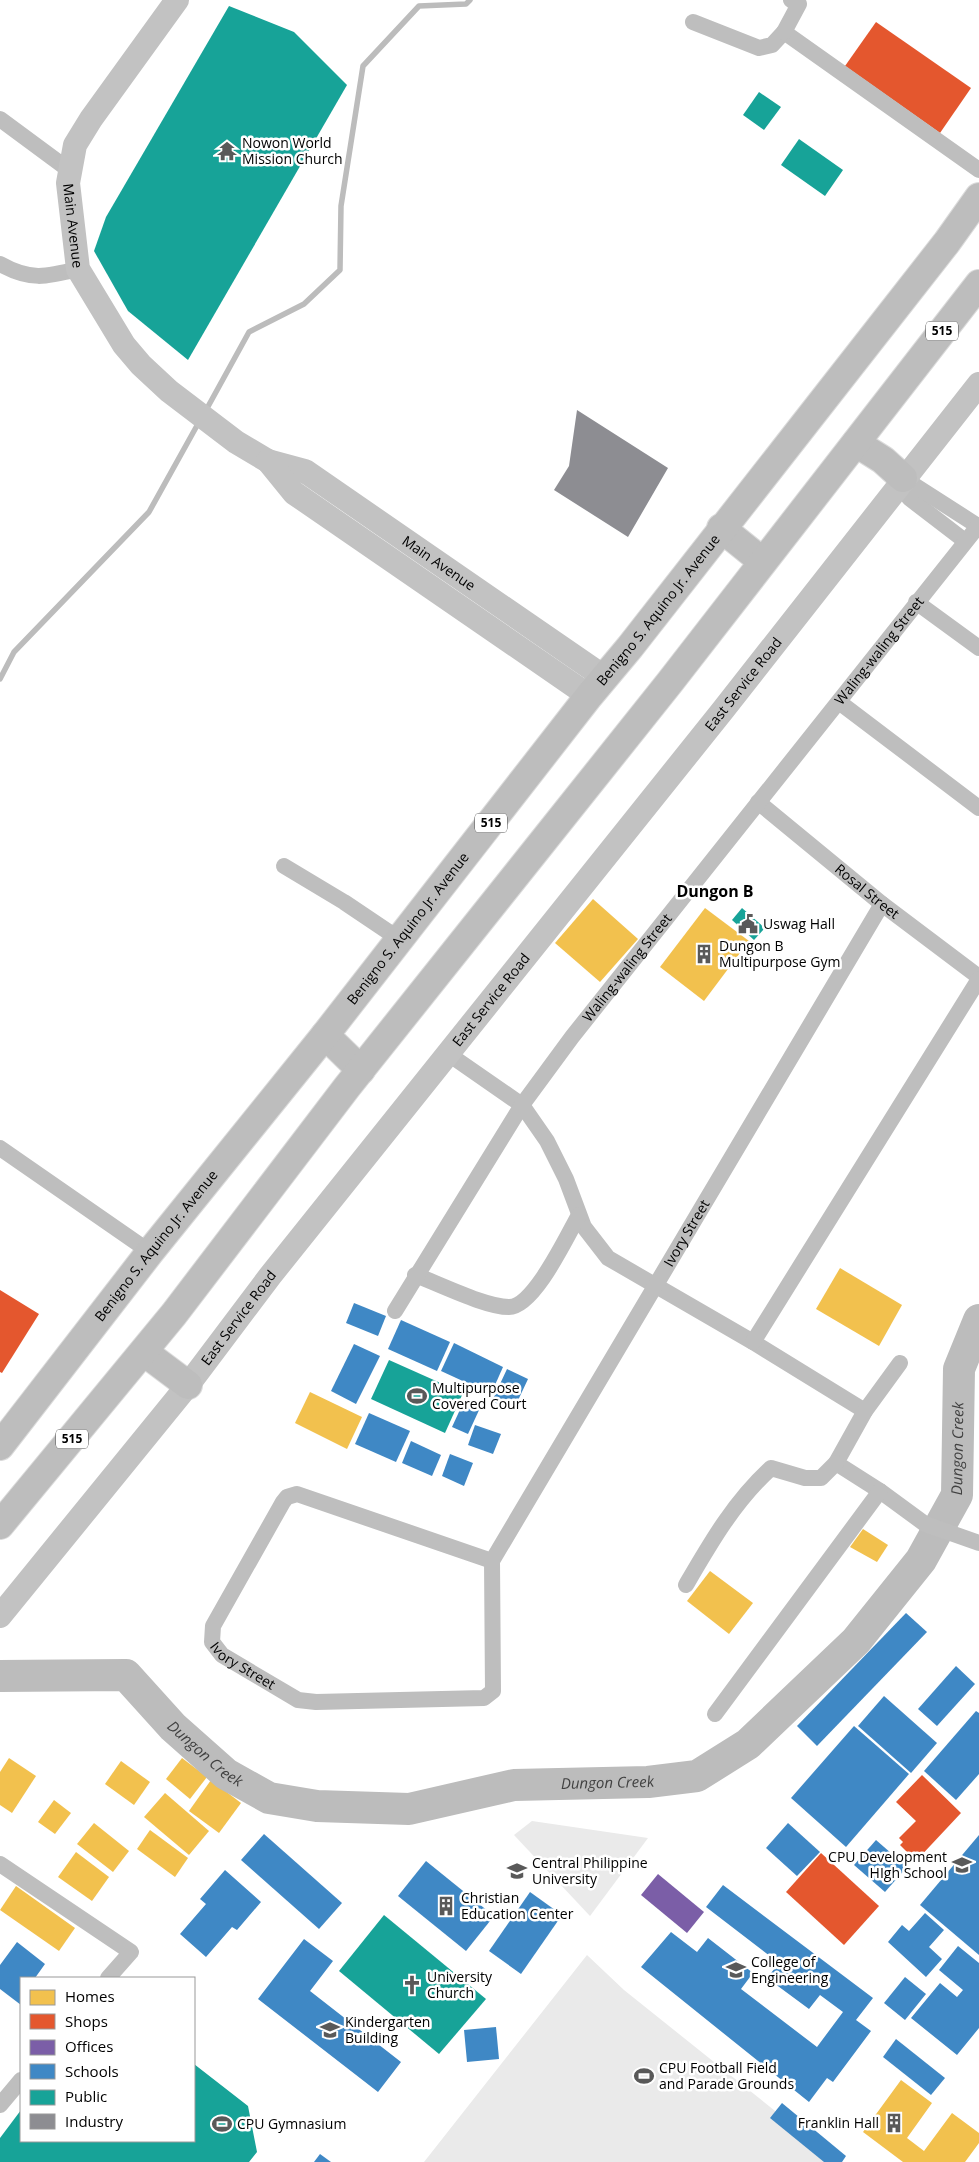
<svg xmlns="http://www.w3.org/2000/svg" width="979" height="2162" viewBox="0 0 979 2162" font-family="'Open Sans',sans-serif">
  <rect width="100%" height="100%" fill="#fff"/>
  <g fill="#eaeaea">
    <polygon points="532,1821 648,1838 590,1916 514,1835"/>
    <polygon points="587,1955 624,1990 839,2162 424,2162"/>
  </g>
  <g fill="#f2c14e">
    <polygon points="593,899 638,939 600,982 555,943"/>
    <polygon points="705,908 749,941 704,1001 660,967"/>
    <polygon points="840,1268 902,1305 879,1346 816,1309"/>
    <polygon points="310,1392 362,1417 347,1449 295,1423"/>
    <polygon points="863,1529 888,1545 877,1562 850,1547"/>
    <polygon points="710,1571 753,1603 729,1634 687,1601"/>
    <polygon points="9,1758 36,1776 12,1813 0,1805 0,1772"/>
    <polygon points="182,1758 207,1777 190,1799 166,1779"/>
    <polygon points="121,1761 150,1782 134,1805 105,1784"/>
    <polygon points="211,1780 241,1803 219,1833 189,1811"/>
    <polygon points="165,1793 209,1831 189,1855 144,1817"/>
    <polygon points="54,1800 71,1813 55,1834 38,1822"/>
    <polygon points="94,1823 129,1851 113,1872 77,1844"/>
    <polygon points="150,1830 188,1858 175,1877 137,1849"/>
    <polygon points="76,1852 109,1877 92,1901 58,1877"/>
    <polygon points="16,1886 75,1928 59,1951 0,1910"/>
    <polygon points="901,2080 932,2103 907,2138 924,2151 952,2113 979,2133 979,2143 965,2162 903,2162 863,2132"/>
  </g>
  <g fill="#e4572e">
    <polygon points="876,22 971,88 940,133 845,66"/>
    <polygon points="0,1290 39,1314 2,1373 0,1372"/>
    <polygon points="922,1775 961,1813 916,1861 900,1845 903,1842 899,1838 916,1821 896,1802"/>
    <polygon points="821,1853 879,1906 844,1945 786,1892"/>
  </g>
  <polygon fill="#7b5ea7" points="658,1874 704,1912 687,1933 641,1895"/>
  <g fill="#3f88c5">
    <polygon points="354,1303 386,1316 378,1336 346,1323"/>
    <polygon points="401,1320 450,1342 437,1371 388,1349"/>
    <polygon points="454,1343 503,1367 491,1394 441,1371"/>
    <polygon points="354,1344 380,1356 356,1404 331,1391"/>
    <polygon points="507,1369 528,1379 513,1411 492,1401"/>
    <polygon points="464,1401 480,1408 468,1434 452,1427"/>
    <polygon points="369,1413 410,1431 396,1462 355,1444"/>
    <polygon points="475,1425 501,1434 493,1454 468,1445"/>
    <polygon points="411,1441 441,1455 432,1476 402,1463"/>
    <polygon points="450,1454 473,1463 464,1486 442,1476"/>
    <polygon points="906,1613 927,1632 817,1746 797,1726"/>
    <polygon points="956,1666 975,1684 937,1726 918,1709"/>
    <polygon points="884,1696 937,1743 911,1773 858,1726"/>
    <polygon points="976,1711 979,1713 979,1774 956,1800 924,1771"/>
    <polygon points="854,1726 909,1774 846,1847 791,1798"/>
    <polygon points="788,1823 820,1852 797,1876 766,1848"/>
    <polygon points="264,1834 342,1903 319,1929 241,1860"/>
    <polygon points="979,1835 979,1955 920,1905"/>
    <polygon points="876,1840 907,1867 885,1892 854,1865"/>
    <polygon points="426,1861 494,1916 466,1951 398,1896"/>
    <polygon points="225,1870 261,1902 237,1930 232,1927 206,1957 180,1934 206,1904 200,1899"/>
    <polygon points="723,1885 873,1998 856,2020 871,2031 833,2082 827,2078 809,2102 641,1967 671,1932 697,1952 708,1938 753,1973 741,1989 817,2047 843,2012 820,1995 809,2009 767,1978 779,1963 706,1907"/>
    <polygon points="530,1892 562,1915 521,1974 489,1951"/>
    <polygon points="925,1913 944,1930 929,1947 942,1959 926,1977 888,1942 902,1925 909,1931"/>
    <polygon points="304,1939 333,1961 310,1991 401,2062 378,2092 258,1999"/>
    <polygon points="17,1942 45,1964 35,1978 21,1978 21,2005 0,1989 0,1965"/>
    <polygon points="958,1946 979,1963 979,2028 957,2055 911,2018 940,1983 957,1997 963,1990 939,1970"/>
    <polygon points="905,1977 926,1994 905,2020 884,2003"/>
    <polygon points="496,2027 499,2059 467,2062 464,2030"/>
    <polygon points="896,2039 945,2078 931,2095 883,2057"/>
    <polygon points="782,2103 846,2156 842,2162 824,2162 770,2118"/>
    <polygon points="320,2154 331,2162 314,2162"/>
  </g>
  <g fill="#17a398">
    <polygon points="229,6 294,32 347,85 188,360 128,311 94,251 106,217"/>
    <polygon points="759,92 781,107 764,130 743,115"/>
    <polygon points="799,139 843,170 825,196 781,165"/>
    <polygon points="742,908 765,928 754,940 732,920"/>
    <polygon points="389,1360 463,1393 445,1433 371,1399"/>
    <polygon points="384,1915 486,1999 439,2054 339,1971"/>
    <polygon points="194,2064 248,2106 257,2152 249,2162 0,2162 0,2138 21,2110 21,2141 194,2141"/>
  </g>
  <polygon fill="#8d8d92" points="577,410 668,468 628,537 554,490 569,466"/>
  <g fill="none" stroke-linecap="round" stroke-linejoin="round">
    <g stroke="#bcbcbc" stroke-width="5.5">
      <polyline points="205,412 249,332 304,304 340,270 341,206 363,66 419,6 466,4 470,0"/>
      <polyline points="0,679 14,652 149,512 199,422"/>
    </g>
    <path stroke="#bcbcbc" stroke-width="32" id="s1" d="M0,1676L126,1675L173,1727L226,1774L269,1798L317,1806L409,1809L514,1785L648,1782L697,1776L748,1744L856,1641L921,1560L957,1495L959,1369L979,1320"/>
    <defs>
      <g id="highway">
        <polyline points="856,443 883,460 903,478"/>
        <polyline points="721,528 762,561"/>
        <polyline points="325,1035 361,1070"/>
        <polyline points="144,1352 188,1385"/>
        <path id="s7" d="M0,1446L150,1252L325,1035L589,696L630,647L947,242L979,197"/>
        <polyline points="0,1525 174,1314 347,1087 670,682 979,284"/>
      </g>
    </defs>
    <use href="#highway" stroke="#dbdbdb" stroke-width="30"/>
    <g stroke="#bebebe" stroke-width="16">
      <polyline points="693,22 759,48 772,45 784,32 979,170"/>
      <polyline points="784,32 799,4 791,0"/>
      <polyline points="0,119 69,170"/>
      <path d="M0,264C30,281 46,277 78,269"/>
      <polyline points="903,478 909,498 965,541"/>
      <polyline points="903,478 978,526"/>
      <polyline points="916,602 979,648"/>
      <polyline points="839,702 979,808"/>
      <path id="s2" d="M758,802L882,904L979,977"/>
      <polyline points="284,866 344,902 399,939"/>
      <polyline points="447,1053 522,1105 547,1141 566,1179 584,1227 608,1258 753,1342 865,1411"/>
      <polyline points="0,1148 150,1252"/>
      <path d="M415,1275C440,1284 485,1307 509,1307C534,1307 567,1236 579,1215"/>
      <path id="s3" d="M395,1311L522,1105L572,1037L979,525"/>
      <polyline points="753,1342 979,979"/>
      <polyline points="900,1363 865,1411 836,1463 880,1491 925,1524 979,1543"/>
      <path id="s4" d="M492,1561L297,1494L287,1497L283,1502L213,1626L212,1642L222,1655L298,1700L316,1702L484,1698L493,1691L492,1561L882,904"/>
      <path d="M686,1585C711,1542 734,1502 771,1468L805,1478H821L836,1463"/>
      <polyline points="715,1714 880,1491"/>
      <polyline points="0,1864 131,1952 108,1978"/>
      <polyline points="0,2105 21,2080"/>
    </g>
    <g stroke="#c2c2c2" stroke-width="24">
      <path id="s5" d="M177,0L91,119L75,145L68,183L78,269L124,345L141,365L169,391L236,442L268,461L305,471L604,677"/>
      <polyline points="268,461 294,493 589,696"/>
      <path id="s6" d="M0,1616L188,1385L270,1276L723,710L979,384"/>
    </g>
    <use href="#highway" stroke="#bdbdbd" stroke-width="28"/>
  </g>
  <defs>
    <symbol id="temple-bare" viewBox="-9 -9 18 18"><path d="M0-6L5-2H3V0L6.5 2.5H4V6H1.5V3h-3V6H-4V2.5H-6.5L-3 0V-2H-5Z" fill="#595959" stroke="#fff" stroke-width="2.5" paint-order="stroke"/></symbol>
    <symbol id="civic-bare" viewBox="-9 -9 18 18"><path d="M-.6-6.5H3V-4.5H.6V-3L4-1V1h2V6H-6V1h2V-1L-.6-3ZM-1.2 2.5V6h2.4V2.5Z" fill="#595959" stroke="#fff" stroke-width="2.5" paint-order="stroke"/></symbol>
    <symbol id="building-bare" viewBox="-9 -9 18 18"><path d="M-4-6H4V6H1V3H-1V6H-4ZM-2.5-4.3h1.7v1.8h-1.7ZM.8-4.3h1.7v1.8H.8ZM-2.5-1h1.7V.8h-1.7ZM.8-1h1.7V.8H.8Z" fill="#595959" stroke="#fff" stroke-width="2.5" paint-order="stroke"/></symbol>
    <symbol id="stadium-bare" viewBox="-9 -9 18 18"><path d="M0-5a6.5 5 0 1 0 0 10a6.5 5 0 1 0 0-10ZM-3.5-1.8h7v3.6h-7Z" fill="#595959" stroke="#fff" stroke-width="2.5" paint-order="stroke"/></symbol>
    <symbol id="school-bare" viewBox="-9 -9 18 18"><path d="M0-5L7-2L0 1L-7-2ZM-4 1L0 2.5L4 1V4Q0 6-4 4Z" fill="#595959" stroke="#fff" stroke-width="2.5" paint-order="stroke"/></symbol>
    <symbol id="university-bare" viewBox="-9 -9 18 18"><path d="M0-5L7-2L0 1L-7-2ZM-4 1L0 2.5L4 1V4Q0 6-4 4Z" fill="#595959" stroke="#fff" stroke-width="2.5" paint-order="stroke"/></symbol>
    <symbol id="church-bare" viewBox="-9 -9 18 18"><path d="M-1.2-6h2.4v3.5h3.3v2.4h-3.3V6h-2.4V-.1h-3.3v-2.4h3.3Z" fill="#595959" stroke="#fff" stroke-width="2.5" paint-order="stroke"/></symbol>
  </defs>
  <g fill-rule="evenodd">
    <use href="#temple-bare" x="213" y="137" width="28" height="28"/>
    <use href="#civic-bare" x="734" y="910" width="28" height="28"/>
    <use href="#building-bare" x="690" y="940" width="28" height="28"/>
    <use href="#stadium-bare" x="403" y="1382" width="28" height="28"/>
    <use href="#school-bare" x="948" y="1851" width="28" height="28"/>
    <use href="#university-bare" x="503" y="1857" width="28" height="28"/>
    <use href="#building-bare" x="432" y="1892" width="28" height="28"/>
    <use href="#university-bare" x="722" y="1956" width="28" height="28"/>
    <use href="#church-bare" x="398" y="1971" width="28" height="28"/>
    <use href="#school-bare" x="316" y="2016" width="28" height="28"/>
    <use href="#stadium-bare" x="630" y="2062" width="28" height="28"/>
    <use href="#building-bare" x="880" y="2109" width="28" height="28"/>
    <use href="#stadium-bare" x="208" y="2110" width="28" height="28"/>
  </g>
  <g text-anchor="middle" stroke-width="5" stroke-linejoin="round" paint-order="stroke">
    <g fill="#fff" stroke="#4c4c4c" stroke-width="1">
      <rect x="926" y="321.5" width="32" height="19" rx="4"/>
      <rect x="475" y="813.5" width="32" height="19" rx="4"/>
      <rect x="56" y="1429.5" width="32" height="19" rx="4"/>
    </g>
    <g font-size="12" font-weight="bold" fill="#000">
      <text x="942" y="335">515</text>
      <text x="491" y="827">515</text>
      <text x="72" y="1443">515</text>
    </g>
    <g font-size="14" fill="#000" stroke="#fff" text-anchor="start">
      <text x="242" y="148">Nowon World<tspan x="242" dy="16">Mission Church</tspan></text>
      <text x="763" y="929">Uswag Hall</text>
      <text x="719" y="951">Dungon B<tspan x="719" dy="16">Multipurpose Gym</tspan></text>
      <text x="432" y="1393">Multipurpose<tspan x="432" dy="16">Covered Court</tspan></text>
      <text x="947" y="1862" text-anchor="end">CPU Development<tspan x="947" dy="16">HIgh School</tspan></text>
      <text x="532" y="1868">Central Philippine<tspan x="532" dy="16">University</tspan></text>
      <text x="461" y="1903">Christian<tspan x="461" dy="16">Education Center</tspan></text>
      <text x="751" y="1967">College of<tspan x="751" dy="16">Engineering</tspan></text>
      <text x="427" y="1982">University<tspan x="427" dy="16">Church</tspan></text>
      <text x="345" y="2027">Kindergarten<tspan x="345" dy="16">Building</tspan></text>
      <text x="659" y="2073">CPU Football Field<tspan x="659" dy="16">and Parade Grounds</tspan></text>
      <text x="879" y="2128" text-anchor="end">Franklin Hall</text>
      <text x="237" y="2129">CPU Gymnasium</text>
    </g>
    <g font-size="14" fill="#000" stroke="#fff">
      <text dy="5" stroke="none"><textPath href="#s5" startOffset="259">Main Avenue</textPath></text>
      <text dy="5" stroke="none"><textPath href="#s5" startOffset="778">Main Avenue</textPath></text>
      <text dy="5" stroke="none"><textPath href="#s7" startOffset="1064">Benigno S. Aquino Jr. Avenue</textPath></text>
      <text dy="5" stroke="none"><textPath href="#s3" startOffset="820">Waling-waling Street</textPath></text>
      <text dy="5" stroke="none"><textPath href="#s6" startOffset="1192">East Service Road</textPath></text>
      <text dy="5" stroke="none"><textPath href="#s2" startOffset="141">Rosal Street</textPath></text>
      <text dy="5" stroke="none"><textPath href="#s7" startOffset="659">Benigno S. Aquino Jr. Avenue</textPath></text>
      <text dy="5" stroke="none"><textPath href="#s3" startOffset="415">Waling-waling Street</textPath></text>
      <text dy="5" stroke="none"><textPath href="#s6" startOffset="788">East Service Road</textPath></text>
      <text dy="5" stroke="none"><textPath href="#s4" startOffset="1195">Ivory Street</textPath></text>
      <text dy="5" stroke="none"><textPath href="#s7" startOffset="254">Benigno S. Aquino Jr. Avenue</textPath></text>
      <text dy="5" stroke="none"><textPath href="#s6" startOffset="382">East Service Road</textPath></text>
      <text dy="5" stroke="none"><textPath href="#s4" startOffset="421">Ivory Street</textPath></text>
    </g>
    <g font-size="15" font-style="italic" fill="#414141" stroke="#fff">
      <text dy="5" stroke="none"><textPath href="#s1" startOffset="1182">Dungon Creek</textPath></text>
      <text dy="5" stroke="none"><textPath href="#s1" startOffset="238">Dungon Creek</textPath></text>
      <text dy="5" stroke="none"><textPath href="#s1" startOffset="658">Dungon Creek</textPath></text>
    </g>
    <g font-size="16" font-weight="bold" fill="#000" stroke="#fff">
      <text x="715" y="897">Dungon B</text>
    </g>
  </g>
  <rect x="20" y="1977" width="175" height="165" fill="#ffffff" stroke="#999999"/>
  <rect x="30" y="1990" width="25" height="15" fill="#f2c14e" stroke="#999999"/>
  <text x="65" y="2002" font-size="15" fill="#000000">Homes</text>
  <rect x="30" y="2014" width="25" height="15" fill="#e4572e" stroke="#999999"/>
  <text x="65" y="2027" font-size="15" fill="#000000">Shops</text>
  <rect x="30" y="2040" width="25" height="15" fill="#7b5ea7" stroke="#999999"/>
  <text x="65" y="2052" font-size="15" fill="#000000">Offices</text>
  <rect x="30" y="2064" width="25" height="15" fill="#3f88c5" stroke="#999999"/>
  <text x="65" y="2077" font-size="15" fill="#000000">Schools</text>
  <rect x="30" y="2090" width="25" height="15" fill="#17a398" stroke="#999999"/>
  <text x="65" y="2102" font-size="15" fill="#000000">Public</text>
  <rect x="30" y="2114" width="25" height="15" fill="#8d8d92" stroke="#999999"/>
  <text x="65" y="2127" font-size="15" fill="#000000">Industry</text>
</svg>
